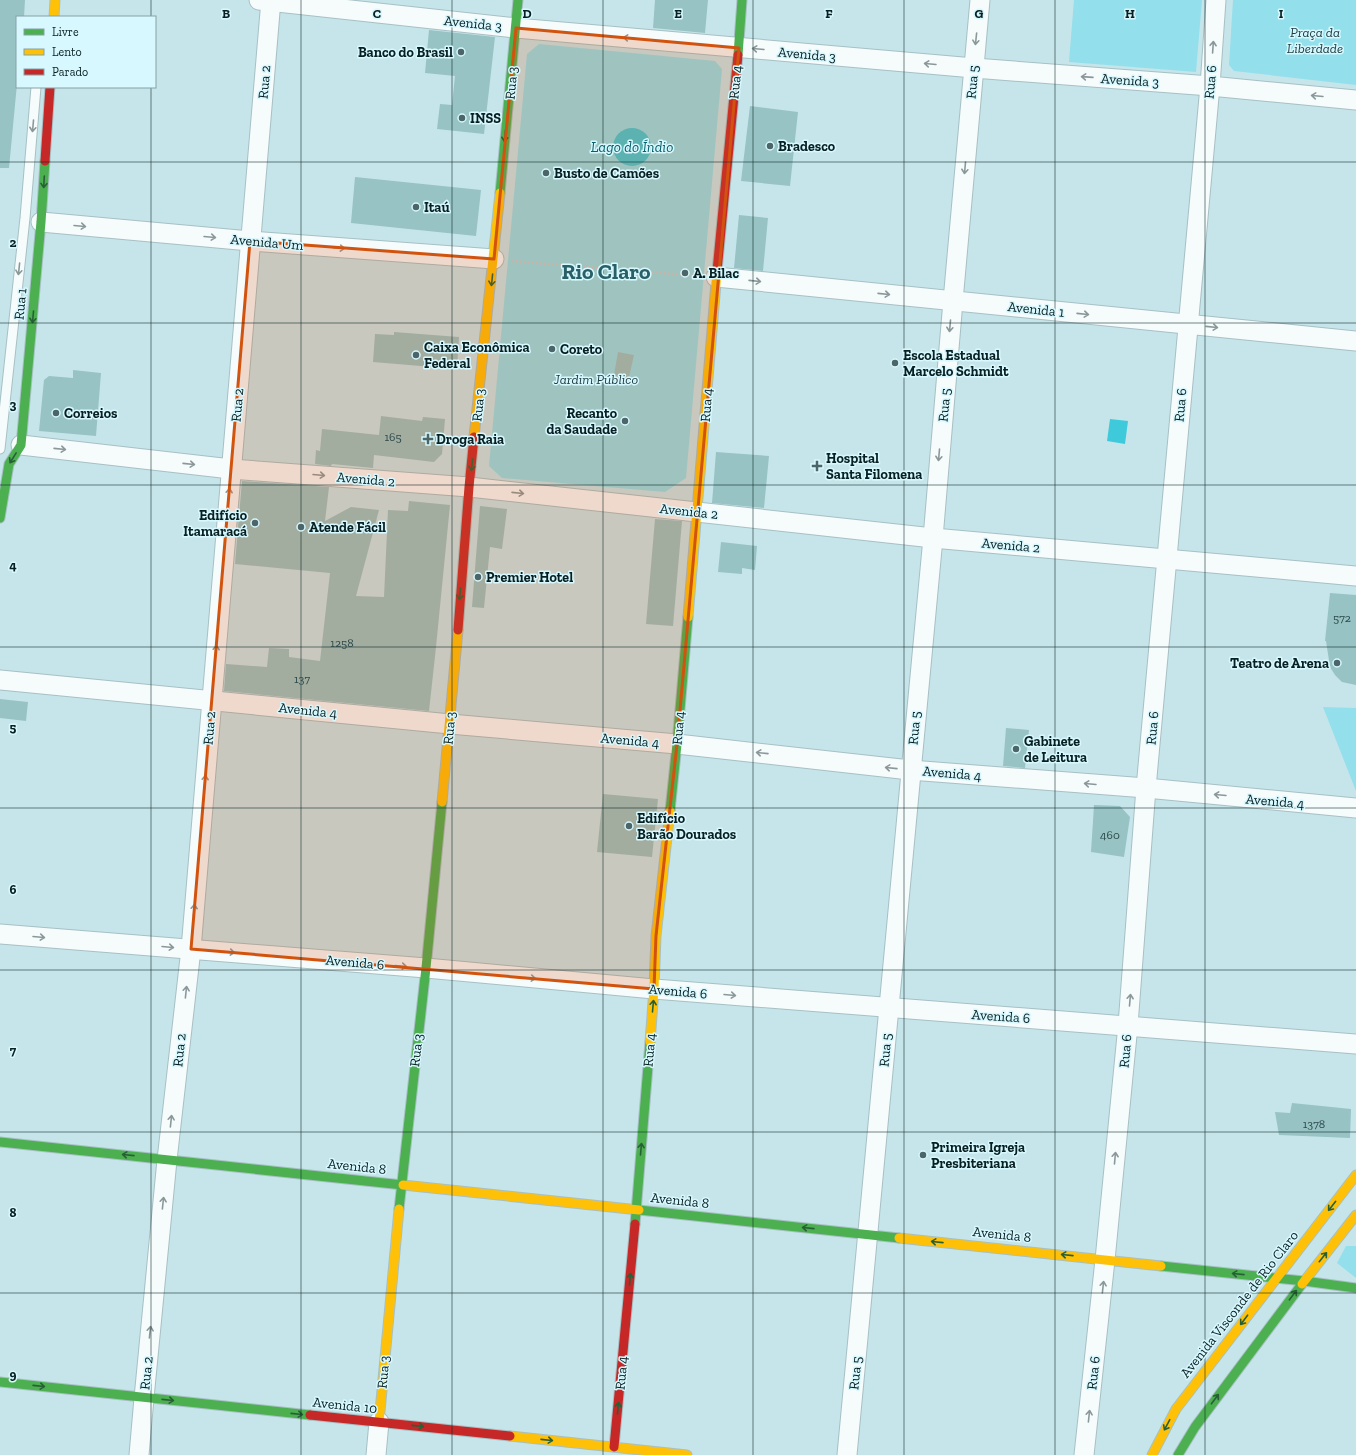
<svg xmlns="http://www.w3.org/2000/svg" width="1356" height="1455" viewBox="0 0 1356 1455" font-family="'Zilla Slab',serif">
  <rect width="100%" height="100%" fill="#c6e5ea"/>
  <g fill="#93e0ec">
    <polygon points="1074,0 1202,0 1196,72 1069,62"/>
    <polygon points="1233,0 1356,0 1356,85 1234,71 1229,65"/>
    <polygon points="539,44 715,61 722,69 686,478 665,492 502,478 489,466 527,54"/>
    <polygon points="1323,707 1356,708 1356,791"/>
    <polygon points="1346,1246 1356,1246 1356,1278 1337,1263"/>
  </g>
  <g fill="#3ecada">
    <circle cx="632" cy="147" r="19"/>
    <polygon points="1110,419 1128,421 1125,444 1107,441"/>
  </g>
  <g fill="#97c3c4">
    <polygon points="0,0 25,0 24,17 17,17 17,84 9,168 0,168"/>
    <polygon points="655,0 708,0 705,33 653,28"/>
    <polygon points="429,30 495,37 484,134 437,129 440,104 452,105 455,76 425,73"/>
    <polygon points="750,106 798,112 790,186 741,181"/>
    <polygon points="355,177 481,190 476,236 351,223"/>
    <polygon points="739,215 768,218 763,271 734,268"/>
    <polygon points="394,332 459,337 457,369 373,362 375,334 394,335"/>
    <polygon points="618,352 634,355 628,382 613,380"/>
    <polygon points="73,370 101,373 96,436 39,431 44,380 49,376 73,378"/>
    <polygon points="381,416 422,421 423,417 445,419 442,454 434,462 374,455 373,468 332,464 331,466 315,464 316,450 320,451 322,429 379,435"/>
    <polygon points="716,452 769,456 764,508 712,503"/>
    <polygon points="242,481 329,487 325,521 351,507 379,510 356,596 384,597 388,510 408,511 409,501 450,505 436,647 429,711 224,691 226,664 267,667 269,648 289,649 289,657 320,661 330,573 235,564"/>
    <polygon points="480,506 507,509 502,549 490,547 484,608 472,607"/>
    <polygon points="655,519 682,521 673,626 646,624"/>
    <polygon points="721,542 757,546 755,570 742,568 742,574 718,572"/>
    <polygon points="1330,593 1356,595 1356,685 1342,682 1335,675 1330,667 1326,641 1325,641"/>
    <polygon points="0,699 28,702 26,721 0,718"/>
    <polygon points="1006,728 1029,730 1025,768 1003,766"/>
    <polygon points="603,794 658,799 652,857 597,852"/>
    <polygon points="1094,805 1120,806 1130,817 1124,857 1091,852"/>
    <polygon points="1292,1103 1351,1109 1350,1138 1279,1135 1275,1112 1290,1113"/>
  </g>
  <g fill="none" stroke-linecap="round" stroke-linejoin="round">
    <defs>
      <polyline id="lane" points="0,449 25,218 36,87"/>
      <g id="street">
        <polyline points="259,0 516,28 974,68 1210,86 1356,100"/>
        <polyline points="41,222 250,241 494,259"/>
        <polyline points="716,277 1356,341"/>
        <polyline points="21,445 231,469 469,487 933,538 1356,576"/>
        <polyline points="0,680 450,724 677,744 910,770 1146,788 1356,808"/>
        <polyline points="0,934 426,968 654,989 1356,1044"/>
        <polyline points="139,1455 144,1398 167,1160 191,949 271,0"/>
        <polyline points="376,1455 379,1422"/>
        <polyline points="847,1455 933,538 953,301 980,0"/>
        <polyline points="1084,1455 1105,1260 1128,1025 1146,788 1210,86 1216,0"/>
      </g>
      <g id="fast">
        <polyline points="738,55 742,0"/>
        <polyline points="500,193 518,0"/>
        <polyline points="0,518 9,464 21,445 41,222 45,161"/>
        <polyline points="670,811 677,744 688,617"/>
        <polyline points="0,1142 403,1185"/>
        <polyline points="399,1209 426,968 442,802"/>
        <polyline points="639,1210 899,1238"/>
        <polyline points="635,1224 650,1042"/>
        <polyline points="1161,1266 1304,1281 1356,1288"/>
        <polyline points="0,1382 310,1415"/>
        <polyline points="1178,1455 1195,1427 1302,1284"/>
      </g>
      <g id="slow">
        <polyline points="54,17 55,0"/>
        <polyline points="474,437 500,193"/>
        <polyline points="688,617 717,271"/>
        <polyline points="442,802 458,630"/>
        <polyline points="650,1042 654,989 656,936 670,811"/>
        <polyline points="403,1185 639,1210"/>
        <polyline points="899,1238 1161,1266"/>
        <polyline points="1302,1284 1356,1215"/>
        <polyline points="379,1422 399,1209"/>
        <polyline points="510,1436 687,1455"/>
        <polyline points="1152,1455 1176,1409 1356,1175"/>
      </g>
      <g id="jam">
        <polyline points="45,161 50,87"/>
        <polyline points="717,271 738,55"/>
        <polyline points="458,630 469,487 474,437"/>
        <polyline points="310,1415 510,1436"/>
        <polyline points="614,1447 635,1224"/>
      </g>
    </defs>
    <use href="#lane" stroke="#a7c0c4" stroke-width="11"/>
    <use href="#street" stroke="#a7c0c4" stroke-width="21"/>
    <use href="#fast" stroke="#a7c0c4" stroke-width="11"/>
    <use href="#slow" stroke="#a7c0c4" stroke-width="11"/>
    <use href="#jam" stroke="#a7c0c4" stroke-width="11"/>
    <polyline stroke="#c3cccd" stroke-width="2.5" stroke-dasharray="2 2" stroke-linecap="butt" points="512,261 699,276"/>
    <use href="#lane" stroke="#f6fbfc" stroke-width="9"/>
    <use href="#street" stroke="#f6fbfc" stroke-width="19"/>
    <use href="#fast" stroke="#4caf50" stroke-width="9"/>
    <use href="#slow" stroke="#ffc107" stroke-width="9"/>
    <use href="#jam" stroke="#c62828" stroke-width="9"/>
  </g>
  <defs><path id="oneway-shaft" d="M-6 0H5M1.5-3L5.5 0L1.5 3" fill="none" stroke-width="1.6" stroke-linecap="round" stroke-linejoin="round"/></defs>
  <g stroke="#8b989a">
    <use href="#oneway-shaft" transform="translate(629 38) rotate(-175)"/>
    <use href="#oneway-shaft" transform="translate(976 39) rotate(96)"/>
    <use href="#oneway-shaft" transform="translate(1213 47) rotate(-86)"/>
    <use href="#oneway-shaft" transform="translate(758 49) rotate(-175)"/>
    <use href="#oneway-shaft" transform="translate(930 64) rotate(-175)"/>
    <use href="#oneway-shaft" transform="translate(1087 77) rotate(-176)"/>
    <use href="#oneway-shaft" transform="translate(1317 96) rotate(-175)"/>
    <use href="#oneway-shaft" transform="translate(33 126) rotate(95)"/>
    <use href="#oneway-shaft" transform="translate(965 168) rotate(95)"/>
    <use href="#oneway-shaft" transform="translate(80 226) rotate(5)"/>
    <use href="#oneway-shaft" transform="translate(210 237) rotate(5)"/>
    <use href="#oneway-shaft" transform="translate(339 248) rotate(4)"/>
    <use href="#oneway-shaft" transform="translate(19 269) rotate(96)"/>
    <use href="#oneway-shaft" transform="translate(755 281) rotate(6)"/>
    <use href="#oneway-shaft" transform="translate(884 294) rotate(6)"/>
    <use href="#oneway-shaft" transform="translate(1083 314) rotate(6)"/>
    <use href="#oneway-shaft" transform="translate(950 326) rotate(95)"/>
    <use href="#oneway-shaft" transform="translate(1212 327) rotate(6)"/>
    <use href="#oneway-shaft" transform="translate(60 449) rotate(6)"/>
    <use href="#oneway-shaft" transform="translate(939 455) rotate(95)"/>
    <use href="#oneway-shaft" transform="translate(189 464) rotate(6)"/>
    <use href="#oneway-shaft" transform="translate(319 475) rotate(5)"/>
    <use href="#oneway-shaft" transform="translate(518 493) rotate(6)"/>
    <use href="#oneway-shaft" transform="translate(229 494) rotate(-85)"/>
    <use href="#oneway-shaft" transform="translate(216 651) rotate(-85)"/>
    <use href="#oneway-shaft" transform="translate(762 753) rotate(-174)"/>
    <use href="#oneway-shaft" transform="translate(891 768) rotate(-174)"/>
    <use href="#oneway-shaft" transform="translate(205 781) rotate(-85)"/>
    <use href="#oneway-shaft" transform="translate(1090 784) rotate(-175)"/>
    <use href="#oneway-shaft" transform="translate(1220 795) rotate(-175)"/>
    <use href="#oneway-shaft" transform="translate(194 910) rotate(-85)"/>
    <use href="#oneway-shaft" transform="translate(39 937) rotate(5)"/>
    <use href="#oneway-shaft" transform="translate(168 947) rotate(5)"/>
    <use href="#oneway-shaft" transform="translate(229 952) rotate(5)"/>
    <use href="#oneway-shaft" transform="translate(401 966) rotate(5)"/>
    <use href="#oneway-shaft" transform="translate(530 978) rotate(5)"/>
    <use href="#oneway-shaft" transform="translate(186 992) rotate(-84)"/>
    <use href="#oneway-shaft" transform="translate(730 995) rotate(5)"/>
    <use href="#oneway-shaft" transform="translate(1130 1000) rotate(-85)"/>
    <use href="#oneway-shaft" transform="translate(171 1121) rotate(-84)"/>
    <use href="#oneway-shaft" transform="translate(1115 1158) rotate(-85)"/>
    <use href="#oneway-shaft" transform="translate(163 1203) rotate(-84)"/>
    <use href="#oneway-shaft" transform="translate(1103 1287) rotate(-84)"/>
    <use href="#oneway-shaft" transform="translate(150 1332) rotate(-84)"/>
    <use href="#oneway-shaft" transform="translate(1089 1416) rotate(-84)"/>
  </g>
  <g stroke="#276037">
    <use href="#oneway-shaft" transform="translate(505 136) rotate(95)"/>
    <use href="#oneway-shaft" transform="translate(44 182) rotate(93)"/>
    <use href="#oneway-shaft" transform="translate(492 280) rotate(96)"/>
    <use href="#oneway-shaft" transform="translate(33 317) rotate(95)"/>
    <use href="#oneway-shaft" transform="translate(13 458) rotate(122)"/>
    <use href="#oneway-shaft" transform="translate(472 465) rotate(96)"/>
    <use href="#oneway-shaft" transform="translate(460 594) rotate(95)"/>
    <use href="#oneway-shaft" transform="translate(653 1006) rotate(-85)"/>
    <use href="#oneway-shaft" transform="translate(641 1149) rotate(-85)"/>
    <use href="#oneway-shaft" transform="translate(128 1155) rotate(-174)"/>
    <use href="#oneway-shaft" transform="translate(1332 1206) rotate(128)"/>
    <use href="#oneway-shaft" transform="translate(808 1228) rotate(-174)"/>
    <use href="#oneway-shaft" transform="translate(937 1242) rotate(-174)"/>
    <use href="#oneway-shaft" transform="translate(1067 1255) rotate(-174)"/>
    <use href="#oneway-shaft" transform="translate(1323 1257) rotate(-51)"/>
    <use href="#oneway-shaft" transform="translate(1238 1274) rotate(-174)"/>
    <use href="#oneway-shaft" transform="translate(630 1279) rotate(-85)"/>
    <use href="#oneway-shaft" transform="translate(1293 1295) rotate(-53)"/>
    <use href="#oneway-shaft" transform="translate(1244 1320) rotate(127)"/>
    <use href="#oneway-shaft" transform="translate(39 1386) rotate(6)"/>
    <use href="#oneway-shaft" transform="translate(1215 1399) rotate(-53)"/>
    <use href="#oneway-shaft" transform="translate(168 1400) rotate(6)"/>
    <use href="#oneway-shaft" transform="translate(618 1408) rotate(-85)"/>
    <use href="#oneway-shaft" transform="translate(297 1414) rotate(6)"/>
    <use href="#oneway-shaft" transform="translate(1167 1425) rotate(118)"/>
    <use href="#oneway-shaft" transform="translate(418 1426) rotate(6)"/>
    <use href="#oneway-shaft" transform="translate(547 1440) rotate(6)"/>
  </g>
  <path fill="#d2530e" fill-opacity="0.2" stroke="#d2530e" stroke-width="3" stroke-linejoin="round" d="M516,28L739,48L677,744L656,936L654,989L191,949L250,241L494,259Z"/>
  <path fill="none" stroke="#092023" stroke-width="1" stroke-opacity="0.55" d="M151,0V17M301,0V1455M452,0V1455M603,0V1455M753,0V1455M904,0V1455M1055,0V1455M1205,0V1455M151,87V1455M0,162H1356M0,323H1356M0,485H1356M0,647H1356M0,808H1356M0,970H1356M0,1132H1356M0,1293H1356"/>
  <g fill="#4b6569" stroke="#d7f8fe" stroke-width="1.5">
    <circle cx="461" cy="52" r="4"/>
    <circle cx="462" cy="118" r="4"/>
    <circle cx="770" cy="146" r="4"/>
    <circle cx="546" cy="173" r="4"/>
    <circle cx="416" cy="207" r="4"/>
    <circle cx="685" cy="273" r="4"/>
    <circle cx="552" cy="349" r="4"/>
    <circle cx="416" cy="355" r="4"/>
    <circle cx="895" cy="363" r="4"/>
    <circle cx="56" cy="413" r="4"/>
    <circle cx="625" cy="421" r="4"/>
    <path d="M426 433h4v4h4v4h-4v4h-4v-4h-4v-4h4z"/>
    <path d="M815 460h4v4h4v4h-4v4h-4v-4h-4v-4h4z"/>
    <circle cx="255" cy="523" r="4"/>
    <circle cx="301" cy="527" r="4"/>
    <circle cx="478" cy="577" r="4"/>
    <circle cx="1337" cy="663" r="4"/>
    <circle cx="1016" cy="749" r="4"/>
    <circle cx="629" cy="826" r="4"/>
    <circle cx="923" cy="1155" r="4"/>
  </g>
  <g text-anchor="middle" stroke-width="3" stroke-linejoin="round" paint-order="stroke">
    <g font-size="12" fill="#2c494b">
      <text x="393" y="441">165</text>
      <text x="1342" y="622">572</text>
      <text x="342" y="647">1258</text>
      <text x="302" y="683">137</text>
      <text x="1110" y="839">460</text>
      <text x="1314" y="1128">1378</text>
    </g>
    <g font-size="14" fill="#092023" stroke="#d7f8fe">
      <text transform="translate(473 23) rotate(6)" y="5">Avenida 3</text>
      <text transform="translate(807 54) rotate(5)" y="5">Avenida 3</text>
      <text transform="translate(1130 80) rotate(4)" y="5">Avenida 3</text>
      <text transform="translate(264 82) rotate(-85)" y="5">Rua 2</text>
      <text transform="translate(735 82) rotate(-84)" y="5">Rua 4</text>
      <text transform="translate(972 82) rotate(-85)" y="5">Rua 5</text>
      <text transform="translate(1210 82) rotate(-85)" y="5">Rua 6</text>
      <text transform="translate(511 83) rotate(-85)" y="5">Rua 3</text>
      <text transform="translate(267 242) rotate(5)" y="5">Avenida Um</text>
      <text transform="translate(20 304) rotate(-85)" y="5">Rua 1</text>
      <text transform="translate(1036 309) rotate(6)" y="5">Avenida 1</text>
      <text transform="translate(237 405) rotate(-85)" y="5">Rua 2</text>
      <text transform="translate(478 405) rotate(-84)" y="5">Rua 3</text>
      <text transform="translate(706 405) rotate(-86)" y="5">Rua 4</text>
      <text transform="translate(944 405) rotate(-85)" y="5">Rua 5</text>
      <text transform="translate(1180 405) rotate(-85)" y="5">Rua 6</text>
      <text transform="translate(366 479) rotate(5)" y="5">Avenida 2</text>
      <text transform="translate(689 511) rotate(6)" y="5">Avenida 2</text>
      <text transform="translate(1011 545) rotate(5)" y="5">Avenida 2</text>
      <text transform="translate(308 710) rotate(6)" y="5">Avenida 4</text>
      <text transform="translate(209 728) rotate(-85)" y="5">Rua 2</text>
      <text transform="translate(449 728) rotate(-85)" y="5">Rua 3</text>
      <text transform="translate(678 728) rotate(-85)" y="5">Rua 4</text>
      <text transform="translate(914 728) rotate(-85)" y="5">Rua 5</text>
      <text transform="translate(1152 728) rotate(-85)" y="5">Rua 6</text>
      <text transform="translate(630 740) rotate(5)" y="5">Avenida 4</text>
      <text transform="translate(952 773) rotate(5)" y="5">Avenida 4</text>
      <text transform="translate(1275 801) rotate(5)" y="5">Avenida 4</text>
      <text transform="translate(355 962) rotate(5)" y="5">Avenida 6</text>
      <text transform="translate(678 991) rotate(5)" y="5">Avenida 6</text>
      <text transform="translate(1001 1016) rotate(4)" y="5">Avenida 6</text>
      <text transform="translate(179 1050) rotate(-84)" y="5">Rua 2</text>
      <text transform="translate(416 1050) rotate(-83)" y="5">Rua 3</text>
      <text transform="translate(649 1050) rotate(-85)" y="5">Rua 4</text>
      <text transform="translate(885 1050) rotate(-85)" y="5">Rua 5</text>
      <text transform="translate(1125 1051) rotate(-85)" y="5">Rua 6</text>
      <text transform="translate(357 1166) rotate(6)" y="5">Avenida 8</text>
      <text transform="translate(680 1200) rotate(6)" y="5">Avenida 8</text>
      <text transform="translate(1002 1234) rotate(6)" y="5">Avenida 8</text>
      <text transform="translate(1239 1304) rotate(-52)" y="5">Avenida Visconde de Rio Claro</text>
      <text transform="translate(383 1372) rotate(-85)" y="5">Rua 3</text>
      <text transform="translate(146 1373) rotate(-84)" y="5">Rua 2</text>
      <text transform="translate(621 1373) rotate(-85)" y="5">Rua 4</text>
      <text transform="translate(855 1373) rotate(-84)" y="5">Rua 5</text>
      <text transform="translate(1093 1373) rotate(-84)" y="5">Rua 6</text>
      <text transform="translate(345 1405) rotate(6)" y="5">Avenida 10</text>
    </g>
    <g font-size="14" font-style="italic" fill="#1c3b40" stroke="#d7f8fe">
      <text x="1315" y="37">Praça da<tspan x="1315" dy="16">Liberdade</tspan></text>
      <text x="596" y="384">Jardim Público</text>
    </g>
    <g font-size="14" font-weight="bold" fill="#092023" stroke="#d7f8fe" text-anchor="start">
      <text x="453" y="57" text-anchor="end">Banco do Brasil</text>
      <text x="470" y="123">INSS</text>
      <text x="778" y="151">Bradesco</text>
      <text x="554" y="178">Busto de Camões</text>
      <text x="424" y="212">Itaú</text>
      <text x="693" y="278">A. Bilac</text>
      <text x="424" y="352">Caixa Econômica<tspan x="424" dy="16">Federal</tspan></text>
      <text x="560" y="354">Coreto</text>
      <text x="903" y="360">Escola Estadual<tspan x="903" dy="16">Marcelo Schmidt</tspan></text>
      <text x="64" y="418">Correios</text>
      <text x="617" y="418" text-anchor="end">Recanto<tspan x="617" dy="16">da Saudade</tspan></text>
      <text x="436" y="444">Droga Raia</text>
      <text x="826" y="463">Hospital<tspan x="826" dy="16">Santa Filomena</tspan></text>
      <text x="247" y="520" text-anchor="end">Edifício<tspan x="247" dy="16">Itamaracá</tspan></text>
      <text x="309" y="532">Atende Fácil</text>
      <text x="486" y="582">Premier Hotel</text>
      <text x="1329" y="668" text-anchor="end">Teatro de Arena</text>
      <text x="1024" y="746">Gabinete<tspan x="1024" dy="16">de Leitura</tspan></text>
      <text x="637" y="823">Edifício<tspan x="637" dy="16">Barão Dourados</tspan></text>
      <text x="931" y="1152">Primeira Igreja<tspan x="931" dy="16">Presbiteriana</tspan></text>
    </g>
    <g font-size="15" font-style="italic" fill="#075f6b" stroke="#d7f8fe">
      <text x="632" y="152">Lago do Índio</text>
    </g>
    <g font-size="22" font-weight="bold" fill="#296068" stroke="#d7f8fe">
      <text x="606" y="279">Rio Claro</text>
    </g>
  </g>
  <g font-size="13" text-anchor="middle" font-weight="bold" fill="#092023" stroke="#d7f8fe" stroke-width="3" stroke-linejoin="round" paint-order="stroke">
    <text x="226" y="18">B</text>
    <text x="377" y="18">C</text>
    <text x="527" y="18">D</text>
    <text x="678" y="18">E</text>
    <text x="829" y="18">F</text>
    <text x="979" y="18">G</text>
    <text x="1130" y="18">H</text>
    <text x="1281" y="18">I</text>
    <text x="13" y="247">2</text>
    <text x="13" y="409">3</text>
    <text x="13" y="570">4</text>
    <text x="13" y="732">5</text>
    <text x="13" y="894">6</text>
    <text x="13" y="1055">7</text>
    <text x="13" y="1217">8</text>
    <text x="13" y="1379">9</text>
  </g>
  <rect x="16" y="16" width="140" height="72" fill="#d7f8fe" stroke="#85a2a6"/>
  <rect x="24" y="29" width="20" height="6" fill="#4caf50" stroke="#85a2a6"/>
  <text x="52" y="36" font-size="12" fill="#092023">Livre</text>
  <rect x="24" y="49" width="20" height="6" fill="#ffc107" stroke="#85a2a6"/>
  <text x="52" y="56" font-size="12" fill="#092023">Lento</text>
  <rect x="24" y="69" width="20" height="6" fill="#c62828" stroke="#85a2a6"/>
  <text x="52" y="76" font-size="12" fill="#092023">Parado</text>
</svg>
